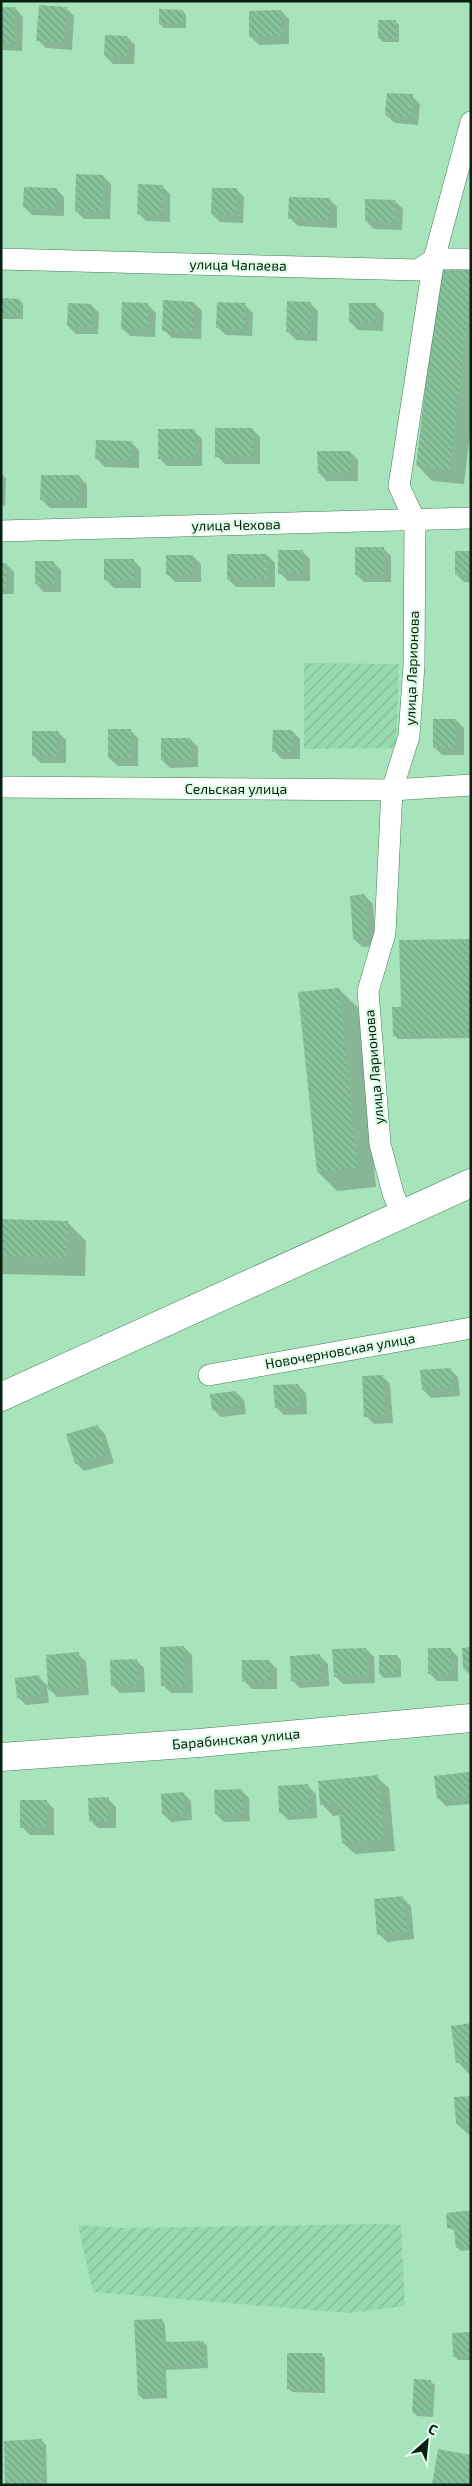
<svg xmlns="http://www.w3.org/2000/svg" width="472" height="2486" viewBox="0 0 472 2486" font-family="'Exo 2',sans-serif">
  <defs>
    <pattern id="industrial-furrows" width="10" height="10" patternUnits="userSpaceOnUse" patternTransform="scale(1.25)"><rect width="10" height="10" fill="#97daad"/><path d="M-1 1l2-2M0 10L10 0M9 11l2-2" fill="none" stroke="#81bb94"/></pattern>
    <pattern id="building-back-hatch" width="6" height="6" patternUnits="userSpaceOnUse" patternTransform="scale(1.25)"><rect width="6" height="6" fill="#87c29a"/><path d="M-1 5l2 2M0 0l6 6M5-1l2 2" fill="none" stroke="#73a684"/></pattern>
  </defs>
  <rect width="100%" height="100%" fill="#a8e4bb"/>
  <g fill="url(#industrial-furrows)">
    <polygon points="304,663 399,664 396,748 304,749"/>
    <polygon points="378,2224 401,2225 405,2306 349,2313 93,2292 78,2225 123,2228"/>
  </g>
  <g fill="#0003">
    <polygon points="1,8 15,8 23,17 22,51 1,50"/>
    <polygon points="66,8 74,16 72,50 46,48 38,40"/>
    <polygon points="183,11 186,15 186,28 164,28 160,24"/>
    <polygon points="281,11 289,19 289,44 259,45 251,37"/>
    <polygon points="395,21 399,25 399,42 383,42 379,38"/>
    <polygon points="127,37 135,45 134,64 113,64 105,56"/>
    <polygon points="412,96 420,104 418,125 395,123 386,115"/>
    <polygon points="103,176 111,184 110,219 84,219 76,211"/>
    <polygon points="162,186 170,194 170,222 146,221 138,213"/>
    <polygon points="56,189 64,197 64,216 32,215 24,207"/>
    <polygon points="236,189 244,197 243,223 220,222 212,214"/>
    <polygon points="329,199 337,207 337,228 298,226 290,218"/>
    <polygon points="395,201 403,209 402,230 374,229 366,221"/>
    <polygon points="471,268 471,425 464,484 432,481 418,466"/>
    <polygon points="1,300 20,300 23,304 23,319 3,319"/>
    <polygon points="194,303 202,311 201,339 172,338 164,330"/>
    <polygon points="310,303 318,311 317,341 296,340 288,332"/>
    <polygon points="91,305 99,313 98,334 76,334 68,326"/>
    <polygon points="148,305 156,313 155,337 130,336 122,328"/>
    <polygon points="245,305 253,313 252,336 226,335 217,327"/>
    <polygon points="376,305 384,313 383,331 358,330 350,322"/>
    <polygon points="252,429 260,437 260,464 225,464 217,456"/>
    <polygon points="194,431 202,439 202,466 167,466 159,458"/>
    <polygon points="131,442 139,450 139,468 105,467 97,459"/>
    <polygon points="350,452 358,460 358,481 327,481 319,473"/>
    <polygon points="1,474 6,478 5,506 1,506"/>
    <polygon points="79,476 87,485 87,508 50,508 42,500"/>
    <polygon points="383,548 391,556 391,582 364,582 356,574"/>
    <polygon points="302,551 310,559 310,581 288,581 280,573"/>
    <polygon points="471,552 471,583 464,582 456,574"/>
    <polygon points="267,555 275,563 275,587 236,587 228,579"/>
    <polygon points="193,556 201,564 201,582 175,582 167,574"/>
    <polygon points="133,560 141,568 141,588 114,588 106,580"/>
    <polygon points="53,562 61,570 61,592 44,592 36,584"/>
    <polygon points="1,564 6,564 14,572 14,594 1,594"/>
    <polygon points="456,720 464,728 464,755 442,755 434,747"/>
    <polygon points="130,730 138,738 138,766 118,766 109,758"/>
    <polygon points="292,731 300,739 300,759 282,759 274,751"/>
    <polygon points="58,732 66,740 66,763 41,763 33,755"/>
    <polygon points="190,739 198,747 198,767 170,768 162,760"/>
    <polygon points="365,896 373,904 376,946 362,947 354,939"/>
    <polygon points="471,940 471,1038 398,1039 394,1035 402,1009"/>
    <polygon points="339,989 358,1008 376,1187 337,1191 318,1172 299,994"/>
    <polygon points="1,1220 67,1222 86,1241 85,1276 1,1274"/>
    <polygon points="450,1369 458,1377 460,1396 431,1398 423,1390"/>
    <polygon points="382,1376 390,1384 393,1423 374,1424 366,1416"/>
    <polygon points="298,1385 306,1393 307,1414 284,1415 276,1407"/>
    <polygon points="236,1392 244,1400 246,1414 221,1417 213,1409"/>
    <polygon points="97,1426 105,1434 114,1463 84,1471 76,1463"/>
    <polygon points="184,1647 192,1655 193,1693 171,1693 163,1685"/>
    <polygon points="471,1648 471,1675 464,1669"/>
    <polygon points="366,1649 374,1657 375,1683 343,1684 335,1676"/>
    <polygon points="450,1649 458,1657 458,1681 437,1681 429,1673"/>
    <polygon points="78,1654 86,1662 89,1695 57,1697 47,1687 49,1703 26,1705 18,1697 39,1677 49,1687"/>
    <polygon points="320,1656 328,1664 329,1686 300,1688 292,1680"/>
    <polygon points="397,1656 401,1660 401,1677 384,1678 380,1674"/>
    <polygon points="136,1660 144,1668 145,1692 120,1693 112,1685"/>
    <polygon points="269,1661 277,1669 277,1689 252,1689 244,1681"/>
    <polygon points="468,1773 471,1775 471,1804 446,1806 438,1798"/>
    <polygon points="377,1777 389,1788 395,1851 355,1854 343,1843 340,1815 333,1816 322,1804"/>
    <polygon points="308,1786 316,1794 317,1818 288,1820 280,1812"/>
    <polygon points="241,1790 249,1798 250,1821 224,1822 216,1814"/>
    <polygon points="183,1793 191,1801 192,1820 171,1822 163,1814"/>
    <polygon points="108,1799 116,1807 116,1828 98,1828 90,1820"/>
    <polygon points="46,1801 54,1809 54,1835 30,1835 22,1827"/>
    <polygon points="403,1898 411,1906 414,1939 387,1942 379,1934"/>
    <polygon points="471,2025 471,2073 469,2074 458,2062"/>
    <polygon points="471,2097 471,2135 469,2135 457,2124"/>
    <polygon points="471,2211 471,2250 461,2251 458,2248 456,2231 449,2228"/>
    <polygon points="161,2320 165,2324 166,2343 203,2342 207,2346 208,2368 166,2370 167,2398 143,2399 139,2395"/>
    <polygon points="471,2334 471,2360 458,2360 454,2356"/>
    <polygon points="322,2355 325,2358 325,2393 292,2392 288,2388"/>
    <polygon points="431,2382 435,2385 433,2417 417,2416 413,2412"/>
    <polygon points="42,2441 46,2445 47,2485 6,2485"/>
  </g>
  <g fill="url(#building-back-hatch)">
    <polygon points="39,5 67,7 64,43 36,41"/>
    <polygon points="1,7 15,7 14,44 1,43"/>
    <polygon points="159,9 183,10 183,25 159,24"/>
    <polygon points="281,10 282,36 249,37 249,11"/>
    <rect x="378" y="20" width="18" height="19"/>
    <polygon points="105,35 127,36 127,57 104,56"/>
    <polygon points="387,93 413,94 411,118 385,115"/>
    <polygon points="76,174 103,175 102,212 75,211"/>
    <polygon points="138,184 163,185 162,215 137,214"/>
    <polygon points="24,187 57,188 56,209 23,207"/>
    <polygon points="212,188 237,188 236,215 211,214"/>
    <polygon points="289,197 330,198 329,220 288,219"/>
    <polygon points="365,199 395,200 394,222 365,221"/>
    <polygon points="440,263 471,266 471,287 450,470 416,466"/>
    <polygon points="1,298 20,299 20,316 1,315"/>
    <polygon points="163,300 194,302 193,332 162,331"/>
    <polygon points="287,301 311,302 310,333 286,332"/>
    <polygon points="122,302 148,303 147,329 121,329"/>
    <polygon points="217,302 245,303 245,329 216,328"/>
    <polygon points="68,303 92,304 91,327 67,326"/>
    <polygon points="349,303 376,303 375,323 349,322"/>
    <rect x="215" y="428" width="38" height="29"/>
    <rect x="158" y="429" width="37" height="30"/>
    <polygon points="96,440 132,441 131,460 95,459"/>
    <polygon points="317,451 351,451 351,473 318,473"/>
    <polygon points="41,475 79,475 79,500 40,500"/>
    <rect x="355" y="547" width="29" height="28"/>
    <polygon points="278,550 303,550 303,573 278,574"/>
    <rect x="455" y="551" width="16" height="24"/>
    <rect x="227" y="554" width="40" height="25"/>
    <rect x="166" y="555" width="27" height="20"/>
    <polygon points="104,559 134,559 134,581 104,580"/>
    <rect x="35" y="561" width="19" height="23"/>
    <rect x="1" y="563" width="6" height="24"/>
    <rect x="433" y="719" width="23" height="29"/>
    <rect x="108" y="729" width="23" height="29"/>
    <polygon points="273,730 292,730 292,752 272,752"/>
    <rect x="32" y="731" width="26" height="25"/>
    <polygon points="161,738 190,738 191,760 161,760"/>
    <polygon points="365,894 368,939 353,939 350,896"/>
    <polygon points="471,939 471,1035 393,1036 392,1007 401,1007 399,940"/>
    <polygon points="339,988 358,1168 317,1172 298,992"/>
    <polygon points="1,1219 68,1221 67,1258 1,1256"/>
    <polygon points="451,1368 452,1388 422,1390 420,1370"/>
    <polygon points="383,1375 386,1415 364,1417 362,1376"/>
    <polygon points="298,1384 300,1406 275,1408 273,1385"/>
    <polygon points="236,1391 238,1407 212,1410 210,1394"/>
    <polygon points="98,1425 106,1455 75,1464 66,1434"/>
    <polygon points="184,1646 186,1685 161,1686 160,1647"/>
    <polygon points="471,1647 471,1669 463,1669 462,1648"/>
    <polygon points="366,1648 367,1675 334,1677 332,1649"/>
    <rect x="428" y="1648" width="23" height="26"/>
    <polygon points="79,1652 81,1688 48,1690 46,1655"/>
    <polygon points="320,1654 322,1679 291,1681 290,1656"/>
    <polygon points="379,1655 397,1655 398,1674 379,1674"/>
    <polygon points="137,1659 138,1685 111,1686 110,1660"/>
    <polygon points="242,1660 269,1660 270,1681 242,1682"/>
    <polygon points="39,1675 41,1695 17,1698 15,1678"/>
    <polygon points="469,1772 471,1795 437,1799 434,1776"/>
    <polygon points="378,1775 384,1839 342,1843 338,1803 320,1805 318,1781"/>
    <polygon points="308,1784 310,1811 279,1813 278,1786"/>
    <polygon points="242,1789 243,1813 215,1814 214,1790"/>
    <polygon points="184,1792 185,1813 162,1814 161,1794"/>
    <polygon points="109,1797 109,1821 89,1821 88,1798"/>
    <polygon points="20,1800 47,1800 46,1828 20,1828"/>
    <polygon points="403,1896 407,1932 377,1935 374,1899"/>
    <polygon points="471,2023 471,2061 456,2063 451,2026"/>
    <polygon points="471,2096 471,2123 456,2124 454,2097"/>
    <polygon points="471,2210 471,2247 456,2248 454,2228 447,2228 446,2213"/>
    <polygon points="162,2319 163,2342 203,2341 204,2365 163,2366 164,2394 138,2395 134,2320"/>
    <polygon points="471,2332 471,2356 453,2357 452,2333"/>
    <polygon points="287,2353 322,2353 322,2390 287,2389"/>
    <polygon points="414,2379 431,2380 430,2413 412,2412"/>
    <polygon points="42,2439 44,2485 5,2485 4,2441"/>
    <polygon points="438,2449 471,2455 471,2485 432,2485"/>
  </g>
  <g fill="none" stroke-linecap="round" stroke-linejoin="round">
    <defs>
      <g id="street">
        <polyline points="1,259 418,270 434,259 471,259"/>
        <polyline points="1,531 471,518"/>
        <polyline points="1,787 392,790 471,785"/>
        <polyline points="402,1215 393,1193 380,1144 368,991 385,933 392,790 409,736 414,665 415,521 399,486 434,259 471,122"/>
        <polyline points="209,1375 471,1328"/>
      </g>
      <g id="secondary">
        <polyline points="1,1397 471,1183"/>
        <polyline points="1,1757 199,1743 471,1718"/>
      </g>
    </defs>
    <use href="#street" stroke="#437d58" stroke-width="22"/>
    <use href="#secondary" stroke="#437d58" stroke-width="29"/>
    <use href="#street" stroke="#fff" stroke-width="21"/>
    <use href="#secondary" stroke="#fff" stroke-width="28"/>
  </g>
  <g text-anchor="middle" stroke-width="4.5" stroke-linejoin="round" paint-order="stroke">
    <g font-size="14" fill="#082011" stroke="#e0fde8">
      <text transform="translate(238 265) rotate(1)" y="5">улица Чапаева</text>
      <text transform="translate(236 525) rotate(-1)" y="5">улица Чехова</text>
      <text transform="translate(412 668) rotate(-88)" y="5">улица Ларионова</text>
      <text x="236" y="794">Сельская улица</text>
      <text transform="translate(374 1067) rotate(-95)" y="5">улица Ларионова</text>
      <text transform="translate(340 1351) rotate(-10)" y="5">Новочерновская улица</text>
      <text transform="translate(236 1739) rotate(-5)" y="5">Барабинская улица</text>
    </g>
  </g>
  <rect width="472" height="2486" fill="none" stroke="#082011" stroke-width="5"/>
  <g transform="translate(427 2441) rotate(27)" stroke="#e0fde8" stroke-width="4" paint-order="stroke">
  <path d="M0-4L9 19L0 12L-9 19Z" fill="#082011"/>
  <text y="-8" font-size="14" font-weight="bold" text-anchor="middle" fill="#082011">С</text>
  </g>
</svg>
